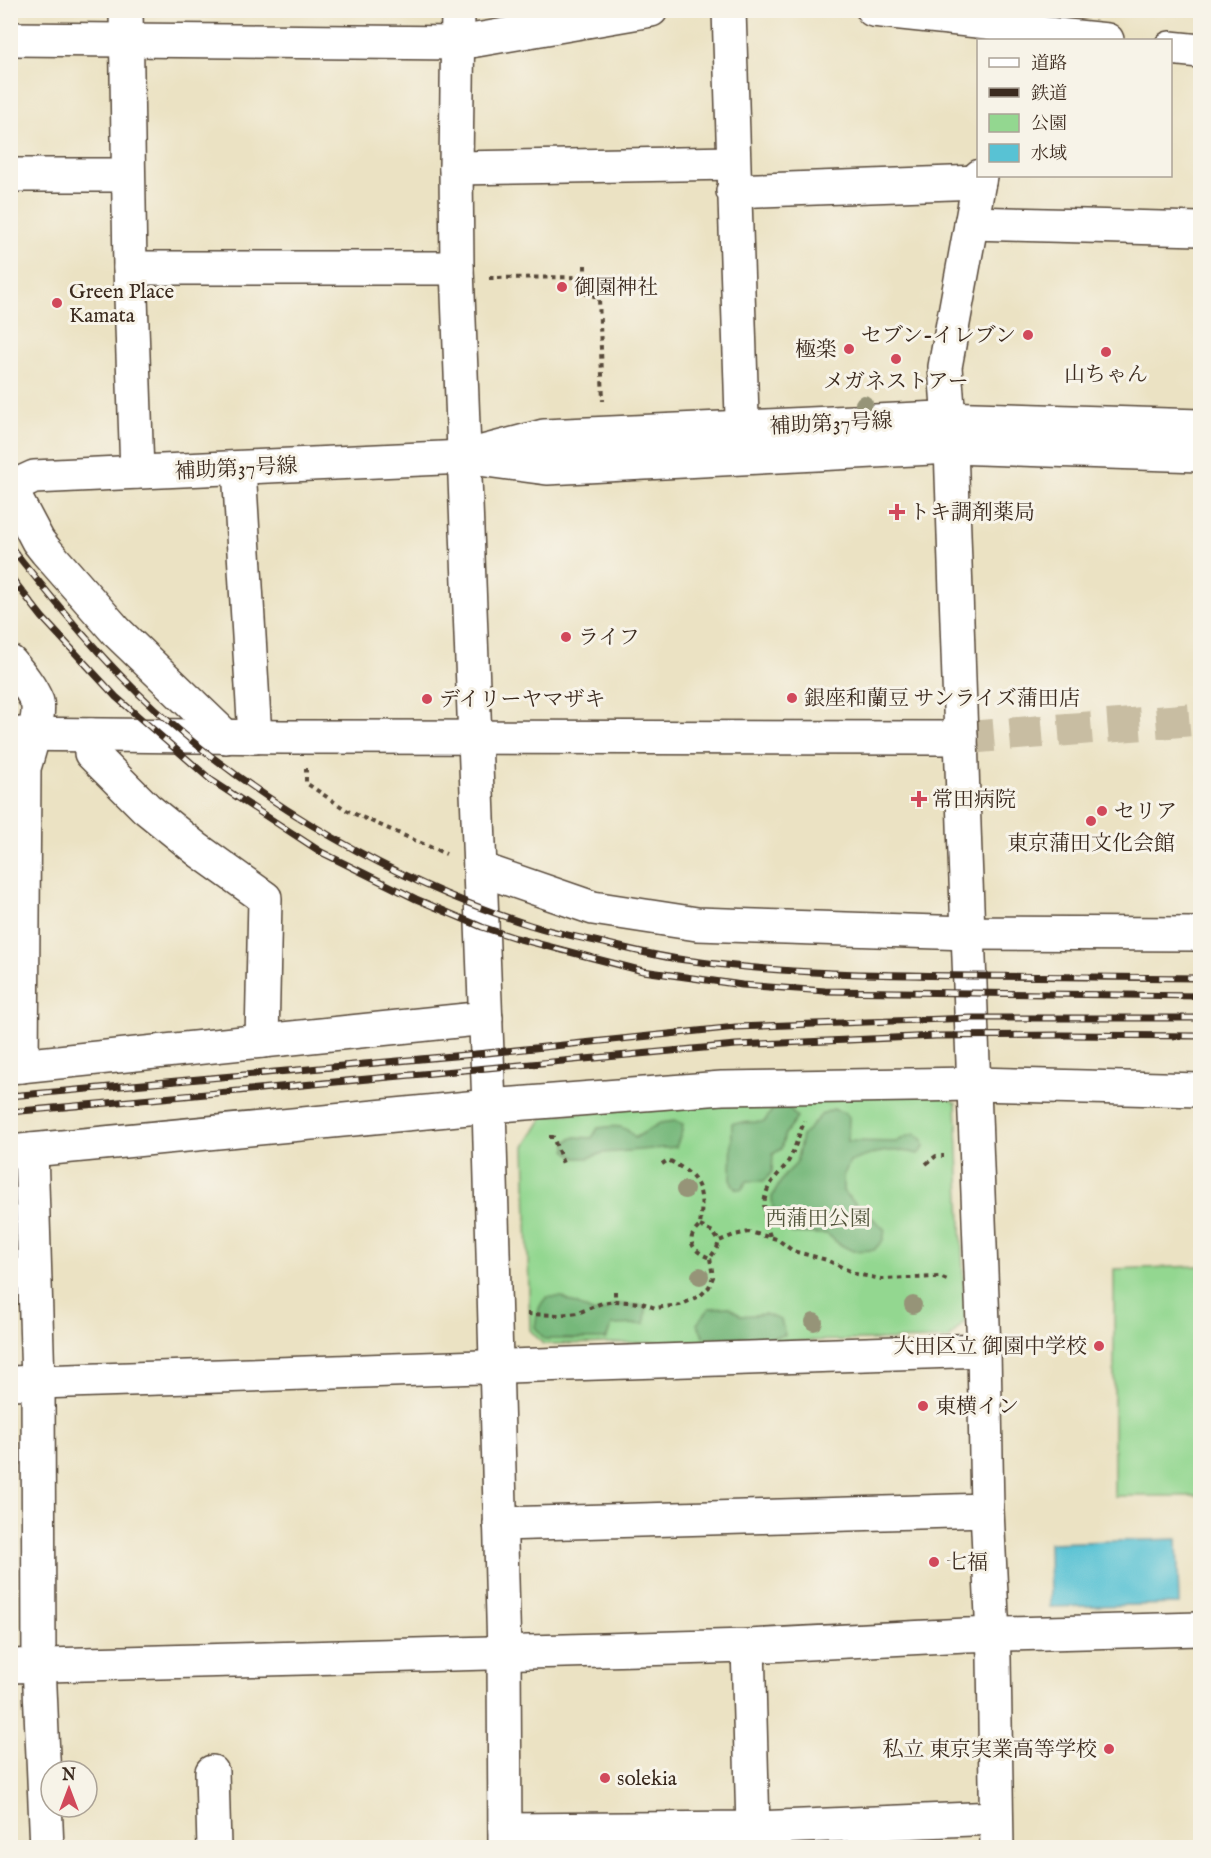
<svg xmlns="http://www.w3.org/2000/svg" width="1211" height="1858" viewBox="0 0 1211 1858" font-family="'IM FELL English','Noto Serif JP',serif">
  <rect width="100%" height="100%" fill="#f7f3e8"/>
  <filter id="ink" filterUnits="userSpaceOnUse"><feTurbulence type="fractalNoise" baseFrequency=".0167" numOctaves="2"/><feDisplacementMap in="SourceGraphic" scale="12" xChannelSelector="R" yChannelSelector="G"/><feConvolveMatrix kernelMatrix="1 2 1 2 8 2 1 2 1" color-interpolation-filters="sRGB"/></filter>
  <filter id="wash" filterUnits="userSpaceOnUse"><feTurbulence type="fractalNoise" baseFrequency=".008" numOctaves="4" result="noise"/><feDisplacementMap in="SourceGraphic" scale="24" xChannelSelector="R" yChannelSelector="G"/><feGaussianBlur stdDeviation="1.35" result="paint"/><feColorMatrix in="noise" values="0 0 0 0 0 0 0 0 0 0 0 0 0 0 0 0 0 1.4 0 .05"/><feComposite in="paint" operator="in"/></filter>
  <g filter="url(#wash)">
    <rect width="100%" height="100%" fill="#ebe2c3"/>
    <g fill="#93d790" stroke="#678057" stroke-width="1.5">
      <polygon points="944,1094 956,1103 965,1321 949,1339 543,1344 530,1330 525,1146 544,1116 736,1097"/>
      <polygon points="11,1193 18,1202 19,1289 11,1290"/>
      <polygon points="1200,1266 1200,1496 1114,1496 1114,1269"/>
    </g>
    <g fill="#76b87a" stroke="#58714c" stroke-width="1.5">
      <polygon points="774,1107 789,1108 797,1118 785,1134 781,1149 773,1154 772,1172 764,1181 747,1181 742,1189 736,1189 731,1182 732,1123 764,1122"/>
      <path d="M833,1109L845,1113L849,1117L848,1141L896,1142L905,1137L915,1134L923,1140L924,1148L918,1154C889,1147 877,1152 850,1162L843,1176V1191C856,1206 872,1216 885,1230L883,1240L874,1250L853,1251L839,1244L827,1234L792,1233L782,1224L773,1212L772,1197L784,1176L796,1164L802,1136L822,1114Z"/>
      <path d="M675,1121L683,1124L682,1131L676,1147L603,1153L588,1158H576L566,1150V1142L575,1137L592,1138L598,1128C615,1126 624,1123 635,1138L660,1123Z"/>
      <path d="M547,1297H561L594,1313L606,1310L615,1304L646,1306L645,1324L612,1325L606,1339H544L535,1327C537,1315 538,1305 547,1297Z"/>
      <polygon points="730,1307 741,1316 765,1314 781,1320 785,1335 769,1338 704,1337 697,1324 709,1308"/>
    </g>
    <polygon fill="#58c2d4" stroke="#4a7679" stroke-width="1.5" points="1177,1539 1179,1604 1050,1607 1049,1543"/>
  </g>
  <g filter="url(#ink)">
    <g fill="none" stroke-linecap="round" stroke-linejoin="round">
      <polyline stroke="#c8bda2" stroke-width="33" stroke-dasharray="33 16" stroke-linecap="butt" points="961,738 1200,719"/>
      <defs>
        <g id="minor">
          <polyline points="126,10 130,268 137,472"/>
          <polyline points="458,10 456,168 457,268 489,1106 504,1653 505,1848"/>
          <polyline points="729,10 743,448"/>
          <polyline points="873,10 987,22 1027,32 1107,40"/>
          <polyline points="10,39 459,43 651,10"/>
          <polyline points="1170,48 1200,51"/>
          <polyline points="456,168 733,163"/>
          <polyline points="10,175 128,175"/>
          <polyline points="980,176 945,367 951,447 965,854 984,1350 987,1510 994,1658 997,1848"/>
          <polyline points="733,191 979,182"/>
          <polyline points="971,223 1200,229"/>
          <polyline points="130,268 457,268"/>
          <polyline points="483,452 544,436 940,418 1200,426"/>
          <polyline points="239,468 255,737"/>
          <polyline points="10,488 34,477 464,457 547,468 951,447 1200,455"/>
          <polyline points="10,488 38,541 46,551 117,632 226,737"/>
          <path d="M10,662C20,674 31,687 37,702C41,714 28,755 24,768L22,1066"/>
          <polyline points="10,734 283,737 961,738"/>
          <polyline points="91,735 91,753 146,808 198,850 265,898 262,1041"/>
          <polyline points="480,869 593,908 697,924 968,933 1200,934"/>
          <polyline points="10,1067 486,1018"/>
          <polyline points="31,1150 38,1382 39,1665 47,1848"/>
          <polyline points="10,1152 489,1106 722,1088 974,1084 1200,1090"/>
          <polyline points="10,1383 984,1350"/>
          <polyline points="500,1524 987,1510"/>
          <polyline points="748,1646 753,1828"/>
          <polyline points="10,1666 748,1646 966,1635 1200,1629"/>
          <polyline points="212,1772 214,1848"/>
          <polyline points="505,1830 753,1828 996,1818"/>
        </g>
      </defs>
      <use href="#minor" stroke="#554637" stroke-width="36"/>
      <g stroke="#554637" stroke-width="4" stroke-dasharray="4.5 4.5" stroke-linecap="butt">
        <polyline points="585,265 585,293 599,298 603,401"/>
        <polyline points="489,278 585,277"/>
        <polyline points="306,768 306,783 348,811 446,854"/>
        <polyline points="549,1137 553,1137 564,1166"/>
        <path d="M662,1164L668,1160C702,1177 704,1191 700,1226C683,1240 694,1252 710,1258L717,1248L719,1241L734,1235L749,1232L777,1239L793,1251L827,1260L856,1274L881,1279L940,1277L947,1280"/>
        <polyline points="926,1164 936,1156 944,1156"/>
        <polyline points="700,1226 713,1232 719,1241"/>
        <path d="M770,1236C764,1218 760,1198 772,1182C778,1173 787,1166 791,1156C797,1144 799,1132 805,1121"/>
        <polyline points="615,1291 615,1301"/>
        <polyline points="527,1314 559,1315 578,1313 602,1303 615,1301 642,1303 655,1308 680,1305 700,1296 709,1287 713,1277 710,1258"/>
      </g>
      <use href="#minor" stroke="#fff" stroke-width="33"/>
      <defs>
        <g id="rail">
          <path d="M10,546C56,603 102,661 156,710C260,804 397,883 530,925C556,933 582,938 608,944C636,951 665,958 693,961C786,974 880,975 973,976C1049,976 1125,977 1200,978"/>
          <polyline points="10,576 42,617 116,697 211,780 321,852 416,899 482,927 516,938 643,971 742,985 825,991 1200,996"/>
          <polyline points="10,1096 487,1053 736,1027 971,1018 1200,1018"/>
          <polyline points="10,1112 736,1045 936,1036 1062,1035 1200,1036"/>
        </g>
      </defs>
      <use href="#rail" stroke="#3b2a1e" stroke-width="7"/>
      <use href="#rail" stroke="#f7f3e8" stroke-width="4.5" stroke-dasharray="14" stroke-linecap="butt"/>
    </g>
    <g fill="#969478">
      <circle cx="864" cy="404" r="9"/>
      <circle cx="685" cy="1190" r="9"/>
      <circle cx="700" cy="1276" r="9"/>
      <circle cx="913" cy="1305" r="9"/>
      <circle cx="814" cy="1322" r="9"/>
    </g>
  </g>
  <g fill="#d1495b" stroke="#f7f3e8" stroke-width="2">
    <circle cx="562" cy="287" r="6"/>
    <circle cx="57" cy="303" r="6"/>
    <circle cx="1028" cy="335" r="6"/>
    <circle cx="849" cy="349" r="6"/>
    <circle cx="1106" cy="352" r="6"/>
    <circle cx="896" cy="359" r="6"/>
    <path d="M894 503h6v6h6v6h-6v6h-6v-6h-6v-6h6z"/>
    <circle cx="566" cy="637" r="6"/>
    <circle cx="792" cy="698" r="6"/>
    <circle cx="427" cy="699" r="6"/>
    <path d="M916 790h6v6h6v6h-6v6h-6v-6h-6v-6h6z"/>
    <circle cx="1102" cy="811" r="6"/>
    <circle cx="1091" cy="821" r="6"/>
    <circle cx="1099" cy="1346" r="6"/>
    <circle cx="923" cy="1406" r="6"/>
    <circle cx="934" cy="1562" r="6"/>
    <circle cx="1109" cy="1749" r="6"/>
    <circle cx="605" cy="1778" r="6"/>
  </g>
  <g text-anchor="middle" stroke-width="6" stroke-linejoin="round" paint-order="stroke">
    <g font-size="21" fill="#3b2a1e" stroke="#f7f3e8" text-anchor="start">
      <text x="574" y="294">御園神社</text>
      <text x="69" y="298">Green Place<tspan x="69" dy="24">Kamata</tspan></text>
      <text x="1016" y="342" text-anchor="end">セブン-イレブン</text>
      <text x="837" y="356" text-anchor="end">極楽</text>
      <text x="1106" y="381" text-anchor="middle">山ちゃん</text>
      <text x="896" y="388" text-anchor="middle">メガネストアー</text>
      <text x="909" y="519">トキ調剤薬局</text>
      <text x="578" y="644">ライフ</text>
      <text x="804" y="705">銀座和蘭豆 サンライズ蒲田店</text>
      <text x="439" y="706">デイリーヤマザキ</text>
      <text x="932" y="806">常田病院</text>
      <text x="1114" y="818">セリア</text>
      <text x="1091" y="850" text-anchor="middle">東京蒲田文化会館</text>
      <text x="1087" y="1353" text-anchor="end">大田区立 御園中学校</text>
      <text x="935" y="1413">東横イン</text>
      <text x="946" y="1569">七福</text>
      <text x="1097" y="1756" text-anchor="end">私立 東京実業高等学校</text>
      <text x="617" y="1785">solekia</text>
    </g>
    <g font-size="21" fill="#3b2a1e" stroke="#f7f3e8">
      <text transform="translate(831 423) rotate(-3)" y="7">補助第37号線</text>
      <text transform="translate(236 468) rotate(-3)" y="7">補助第37号線</text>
    </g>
    <g font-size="21" fill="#51553a" stroke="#f7f3e8">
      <text x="818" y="1225">西蒲田公園</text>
    </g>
  </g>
  <rect width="1211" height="1858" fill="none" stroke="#f7f3e8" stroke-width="36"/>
  <rect x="977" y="39" width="195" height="138" fill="#f7f3e8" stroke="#aca397" stroke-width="1.5"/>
  <rect x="989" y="58" width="30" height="9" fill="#ffffff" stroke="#aca397" stroke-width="1.5"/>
  <text x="1031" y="69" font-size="18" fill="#3b2a1e">道路</text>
  <rect x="989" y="88" width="30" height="9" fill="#3b2a1e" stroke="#aca397" stroke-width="1.5"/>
  <text x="1031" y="99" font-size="18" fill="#3b2a1e">鉄道</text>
  <rect x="989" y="114" width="30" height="18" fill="#93d790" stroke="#aca397" stroke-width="1.5"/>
  <text x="1031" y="129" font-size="18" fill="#3b2a1e">公園</text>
  <rect x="989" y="144" width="30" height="18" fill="#58c2d4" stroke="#aca397" stroke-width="1.5"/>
  <text x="1031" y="159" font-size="18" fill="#3b2a1e">水域</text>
  <g transform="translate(69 1789)"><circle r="28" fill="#f7f3e8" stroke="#aca397" stroke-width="1.5"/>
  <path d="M0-4.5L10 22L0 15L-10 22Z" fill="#d1495b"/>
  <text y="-9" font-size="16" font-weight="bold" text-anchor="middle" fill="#3b2a1e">N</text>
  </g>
</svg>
